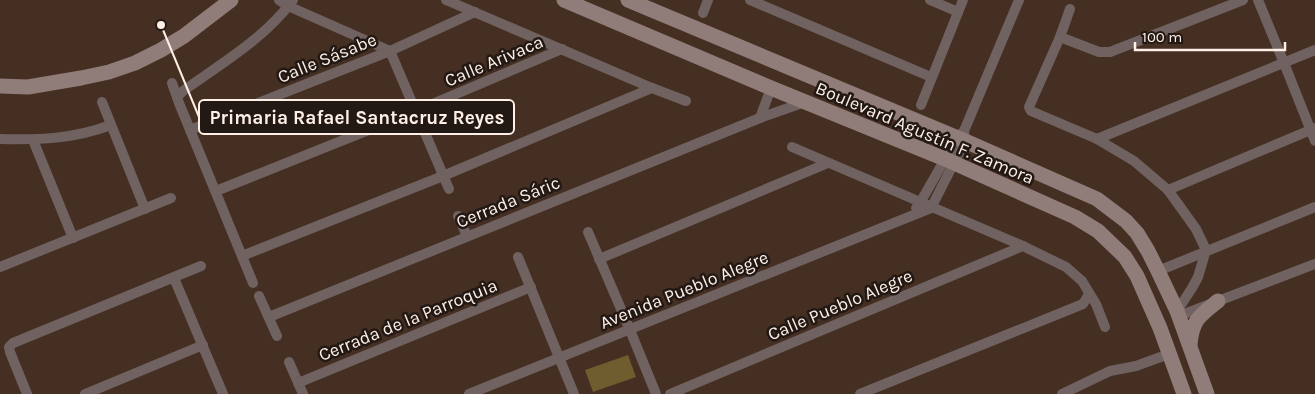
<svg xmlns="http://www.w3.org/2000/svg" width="1315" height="394" viewBox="0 0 1315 394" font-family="Karla,sans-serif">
  <rect width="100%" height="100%" fill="#452e22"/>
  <polygon fill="#6f5c2f" points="628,355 636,377 593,392 585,370"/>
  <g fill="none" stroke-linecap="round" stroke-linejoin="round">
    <g stroke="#6f6260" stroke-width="10">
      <polyline points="279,0 288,6 390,51 449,189"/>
      <polyline points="446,0 652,88 686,101"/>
      <polyline points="750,0 931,77"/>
      <polyline points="930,0 958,12"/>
      <polyline points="1258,0 1284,63 1315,141"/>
      <polyline points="1070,9 1060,37 1029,107 1031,111 1097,139 1134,161 1168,190 1196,229 1206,250 1198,277 1192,288 1177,311"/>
      <polyline points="703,13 708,0"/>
      <polyline points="1060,37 1099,52 1110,52 1243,0"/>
      <polyline points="172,83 179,103 253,283"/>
      <path d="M177,97L183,91C222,63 264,39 293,0"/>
      <polyline points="102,102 145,209"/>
      <polyline points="921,105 963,0"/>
      <polyline points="760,118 771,88"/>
      <polyline points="190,130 390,51 475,12"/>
      <path d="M0,139C40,140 73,139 111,125"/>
      <polyline points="1097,139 1315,50"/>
      <polyline points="33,140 73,238"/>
      <polyline points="792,147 1023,246 1066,267 1082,281 1096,304 1105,327"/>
      <polyline points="1168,190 1315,128"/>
      <polyline points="216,191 416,111 562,49"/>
      <polyline points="916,208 920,203 957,138 964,131 1019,0"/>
      <polyline points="458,216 467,236"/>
      <polyline points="588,232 630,330 656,394"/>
      <polyline points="242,256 443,176 652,88"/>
      <polyline points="518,257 574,394"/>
      <polyline points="599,259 828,163"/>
      <polyline points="0,267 171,198"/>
      <polyline points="1158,271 1315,207"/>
      <polyline points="174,278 223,394"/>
      <polyline points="259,296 277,336"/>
      <polyline points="1179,316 1315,264"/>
      <polyline points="269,317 760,118 805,102"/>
      <polyline points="289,362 303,394"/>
      <polyline points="298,383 531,287"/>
      <polyline points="27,394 10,352 9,347 13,343 201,266"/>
      <polyline points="85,394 203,345"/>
      <polyline points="469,394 931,208 965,141 964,131"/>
      <polyline points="670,394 1023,246"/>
      <polyline points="860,394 1083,304 1089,294"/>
      <polyline points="1062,394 1110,371 1136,366 1169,354"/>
    </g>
    <g stroke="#907c78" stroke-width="15">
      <polyline points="564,0 771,88 945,159 1075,217 1098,231 1125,257 1137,276 1160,328 1184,394"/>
      <polyline points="628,0 965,141 1097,199 1126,221 1137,233 1148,251 1158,271 1177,311 1207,394"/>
      <polyline points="0,86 28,87 81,78 109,72 135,63 161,50 184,36 231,0"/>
      <path d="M1190,345C1192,320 1199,316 1218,301"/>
    </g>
  </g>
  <g text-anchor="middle" stroke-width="5" stroke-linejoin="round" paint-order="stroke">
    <g font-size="18" fill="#feefe7" stroke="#231914">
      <text transform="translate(327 58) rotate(-22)" y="6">Calle Sásabe</text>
      <text transform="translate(494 61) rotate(-23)" y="6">Calle Arivaca</text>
      <text transform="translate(925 133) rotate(23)" y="6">Boulevard Agustín F. Zamora</text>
      <text transform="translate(508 202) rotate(-22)" y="6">Cerrada Sáric</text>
      <text transform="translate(684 290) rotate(-22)" y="6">Avenida Pueblo Alegre</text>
      <text transform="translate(840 305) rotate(-23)" y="6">Calle Pueblo Alegre</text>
      <text transform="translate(408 320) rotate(-22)" y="6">Cerrada de la Parroquia</text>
    </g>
  </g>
  <path fill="none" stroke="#feefe7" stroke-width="2" d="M161 25L199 117"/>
  <circle fill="#feefe7" stroke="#231914" stroke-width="2" cx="161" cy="25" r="5"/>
  <rect fill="#231914" stroke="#feefe7" stroke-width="2" x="199" y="100" width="315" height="34" rx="5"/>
  <g font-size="19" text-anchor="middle" font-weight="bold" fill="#feefe7">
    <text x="357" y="124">Primaria Rafael Santacruz Reyes</text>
  </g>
  <path d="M1135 42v8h150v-8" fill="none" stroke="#feefe7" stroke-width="2.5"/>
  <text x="1142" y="42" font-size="15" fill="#feefe7" stroke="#231914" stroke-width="4" paint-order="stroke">100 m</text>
</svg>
